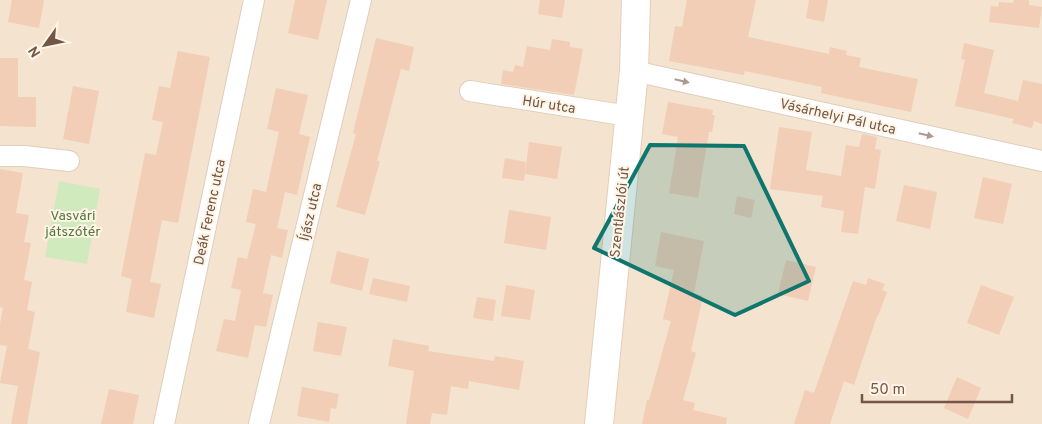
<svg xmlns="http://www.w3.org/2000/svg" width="1042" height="424" viewBox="0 0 1042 424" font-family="Overpass,sans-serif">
  <rect width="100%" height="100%" fill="#fcf1df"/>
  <rect fill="#f4e3ce" x="0" y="0" width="1042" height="424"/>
  <polygon fill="#d0eabe" points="59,181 100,189 87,264 45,257"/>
  <g fill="#f2ceb7">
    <polygon points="12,0 44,0 39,28 8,22"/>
    <polygon points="295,0 327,0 318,40 288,33"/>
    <polygon points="540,0 565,0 562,18 538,14"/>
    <polygon points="687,0 756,0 748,37 829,54 830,47 847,51 846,55 861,58 859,67 918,79 911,112 821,93 822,87 745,71 744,75 669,61 675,26 682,27"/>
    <polygon points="809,0 828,0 824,22 806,18"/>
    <polygon points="1014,0 1029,0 1029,5 1042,7 1039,28 989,22 991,6 998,7 999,2 1013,3"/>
    <polygon points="376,38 414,47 409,71 401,69 377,161 380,161 365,215 336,207 356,134 353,133"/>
    <polygon points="552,39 570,42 570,47 583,49 574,95 501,84 503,70 513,72 515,65 523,67 527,46 550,50"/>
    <polygon points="964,43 994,50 984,93 1018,101 1023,80 1042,84 1042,124 1034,121 1032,128 1012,123 1014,119 955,106 965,60 961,59"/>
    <polygon points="178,51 210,57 178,223 162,220 150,282 161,284 154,318 126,312 132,279 121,276 145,153 156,155 163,122 152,120 159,86 170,88"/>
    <polygon points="0,58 18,58 18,97 36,97 36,127 0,126"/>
    <polygon points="73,86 99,91 89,144 63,139"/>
    <polygon points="276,88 308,95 299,134 310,137 297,195 285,192 277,228 288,230 282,258 271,255 263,293 273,295 266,327 255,325 248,358 216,351 224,319 235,321 241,290 231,288 238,257 247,259 256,224 246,222 253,189 266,192 279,132 267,129"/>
    <polygon points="668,102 713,110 712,115 715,115 712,132 709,132 698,198 669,193 678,137 662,134"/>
    <polygon points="779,127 812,132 806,170 841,176 846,145 859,147 862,134 877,137 875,149 881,150 875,189 865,187 858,234 841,232 844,211 821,207 823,196 770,189"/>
    <polygon points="529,142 562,147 557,179 525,174"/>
    <polygon points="505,158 526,162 524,181 502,178"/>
    <polygon points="0,169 23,173 16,213 29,215 24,242 31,243 24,280 32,282 27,310 35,312 28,349 40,352 27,424 11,424 18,386 0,383 7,346 0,345 0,324 3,308 0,307"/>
    <polygon points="983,177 1012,184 1003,224 974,218"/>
    <polygon points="904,185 937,192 930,229 896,221"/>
    <polygon points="737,196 755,200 751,218 734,214"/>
    <polygon points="509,210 551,217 546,250 504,243"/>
    <polygon points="661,232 704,241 694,293 703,296 691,351 696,353 683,400 695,403 693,410 727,418 726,424 642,424 647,400 649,400 671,321 663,319 674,270 655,266"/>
    <polygon points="337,251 369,259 362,291 330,283"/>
    <polygon points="786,260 816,267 808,301 778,294"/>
    <polygon points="373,278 410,286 407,302 369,294"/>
    <polygon points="868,278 885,284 882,290 887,292 878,316 877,316 854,385 844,381 830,424 794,424 805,390 814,393 853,281 866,285"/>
    <polygon points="506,285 535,290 530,320 501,316"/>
    <polygon points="981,285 1014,297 999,335 967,323"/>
    <polygon points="477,297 496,300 493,321 473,318"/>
    <polygon points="318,322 347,327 341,356 313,351"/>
    <polygon points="393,339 429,346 428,351 494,361 495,356 524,361 519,390 469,381 468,389 451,386 447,415 432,413 430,424 406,424 414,371 388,366"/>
    <polygon points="957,377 981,388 968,419 944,408"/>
    <polygon points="302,387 339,394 336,409 331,408 329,422 297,416"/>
    <polygon points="109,389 139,395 133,424 101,424"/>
  </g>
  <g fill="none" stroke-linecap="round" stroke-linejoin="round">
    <defs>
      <g id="street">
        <polyline points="634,71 1042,161"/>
        <polyline points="470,91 629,116"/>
        <polyline points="0,156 24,156 69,161"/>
        <polyline points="164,424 254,0"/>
        <polyline points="259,424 361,0"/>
      </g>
      <polyline id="secondary" points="599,424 634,71 636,0"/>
    </defs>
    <use href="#street" stroke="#e0cdbc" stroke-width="22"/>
    <use href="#secondary" stroke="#e5ceb9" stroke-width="30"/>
    <use href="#street" stroke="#fff" stroke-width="20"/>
    <use href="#secondary" stroke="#fff" stroke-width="28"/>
  </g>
  <defs><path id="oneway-solid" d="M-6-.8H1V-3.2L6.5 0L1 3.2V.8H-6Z" transform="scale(1.25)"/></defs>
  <g fill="#ab9a91">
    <use href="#oneway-solid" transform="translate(682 81) rotate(13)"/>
    <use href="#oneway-solid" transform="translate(926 135) rotate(13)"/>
  </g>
  <path fill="#0f766e" fill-opacity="0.2" stroke="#0f766e" stroke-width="4" stroke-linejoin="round" d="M650,145L744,146L809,281L735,315L594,248Z"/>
  <g text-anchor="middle" stroke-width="4" stroke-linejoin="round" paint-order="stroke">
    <g font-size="14" fill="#735647" stroke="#fff5e6">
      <text transform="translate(549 104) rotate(9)" y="5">Húr utca</text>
      <text transform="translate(838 116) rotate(13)" y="5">Vásárhelyi Pál utca</text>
      <text transform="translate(209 212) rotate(-78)" y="5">Deák Ferenc utca</text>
      <text transform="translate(310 212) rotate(-77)" y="5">Íjász utca</text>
      <text transform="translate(619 212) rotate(-84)" y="5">Szentlászlói út</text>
    </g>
    <g font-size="14" fill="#50793f" stroke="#fff5e6">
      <text x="73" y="220">Vasvári<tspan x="73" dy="16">játszótér</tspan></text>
    </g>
  </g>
  <g transform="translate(45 45) rotate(237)" stroke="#fff5e6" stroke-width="4" paint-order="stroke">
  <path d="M0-4L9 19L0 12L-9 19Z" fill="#735647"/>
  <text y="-8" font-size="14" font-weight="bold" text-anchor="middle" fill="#735647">N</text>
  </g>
  <path d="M862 394v8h150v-8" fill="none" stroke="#735647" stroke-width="2.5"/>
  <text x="870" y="394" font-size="15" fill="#735647" stroke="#fff5e6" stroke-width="4" paint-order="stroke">50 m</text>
</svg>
